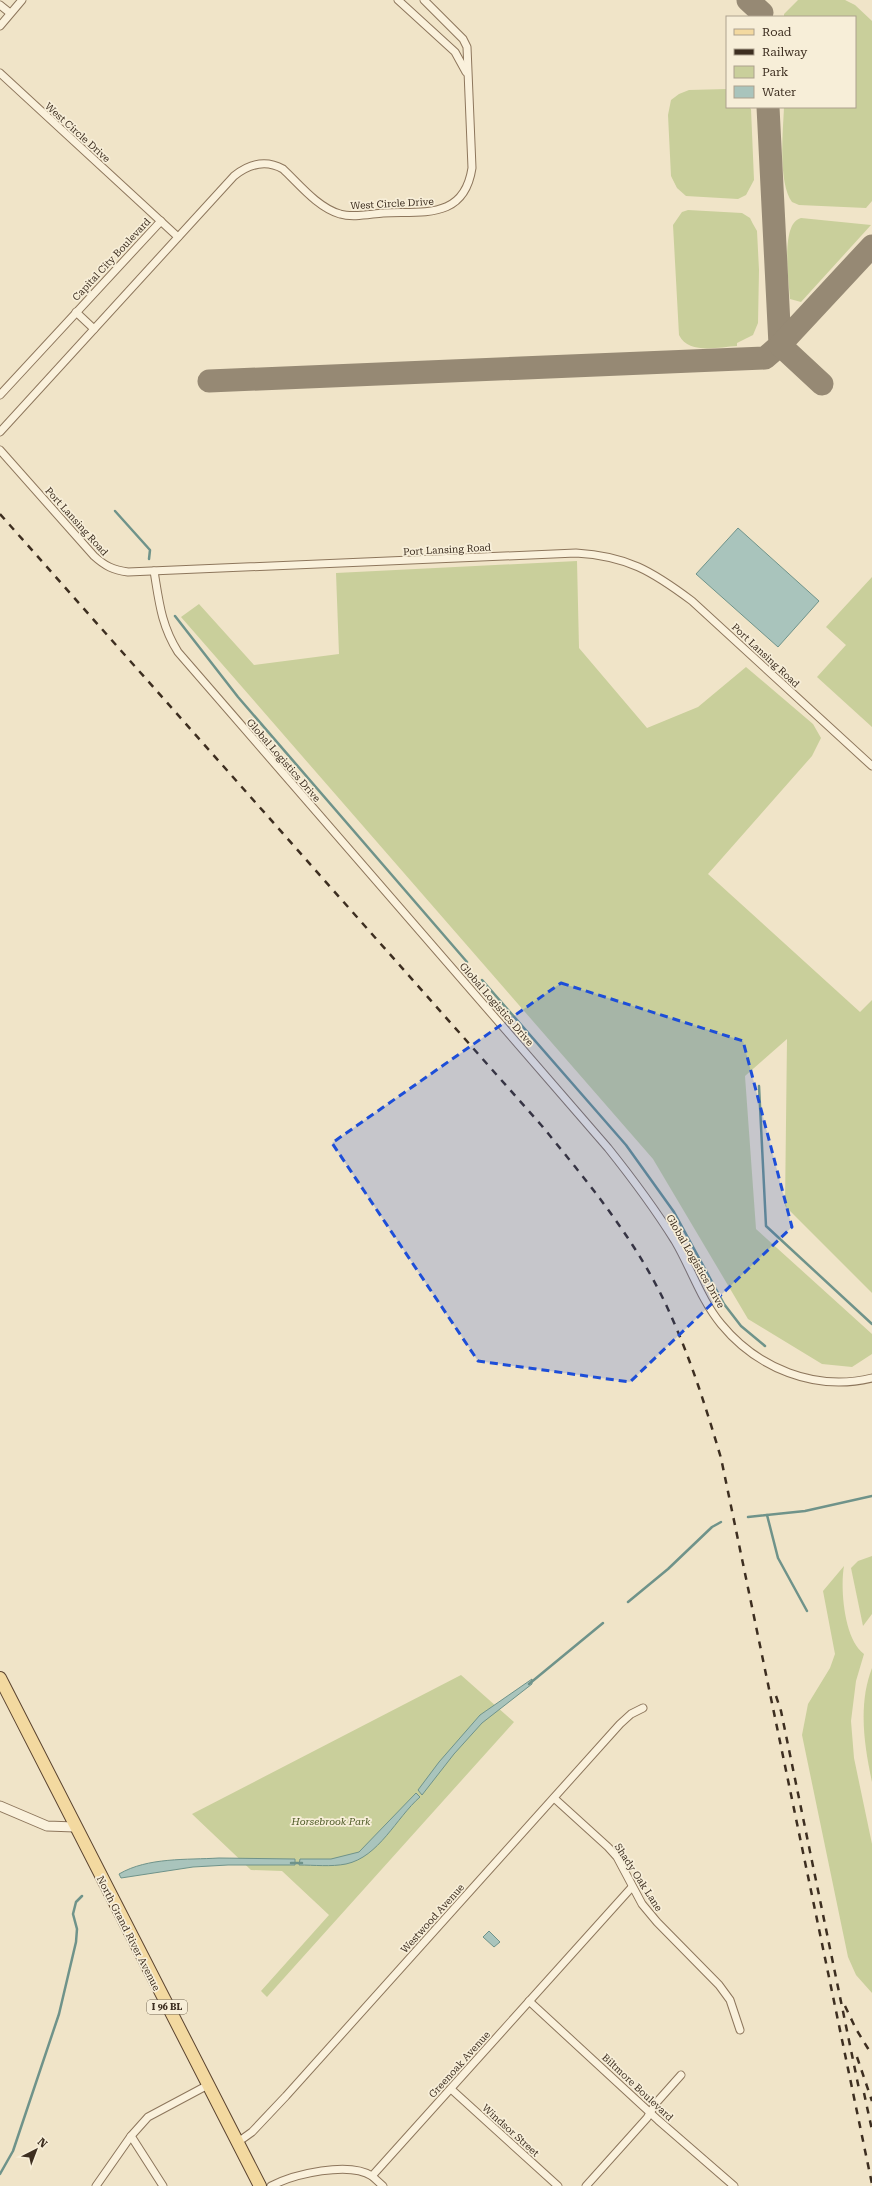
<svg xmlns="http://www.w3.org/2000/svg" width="872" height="2186" viewBox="0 0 872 2186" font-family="'Roboto Serif',serif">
  <rect width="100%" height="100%" fill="#f0e4c8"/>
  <g fill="#c9cf9b">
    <path d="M798,0H845L855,5L872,21V201L866,208L799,205L792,202C778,182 783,132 784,107H855V17H784V14Z"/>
    <polygon points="727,89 727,107 749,107 751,109 754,180 746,195 738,199 686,196 677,188 671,176 668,115 671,100 679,94 689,90"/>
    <path d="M688,210L742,213L750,218L753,224L757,231L759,270L758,323L753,335L737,343V346C718,347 689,355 679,335L673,225L682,212Z"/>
    <path d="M801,218L871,225L801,302L790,299C789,282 780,223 801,218Z"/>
    <polygon points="577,561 579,648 647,728 698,707 746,667 813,724 821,738 812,756 708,874 860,1012 872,1000 872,1293 785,1206 787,1039 745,1076 756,1229 872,1334 872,1354 852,1367 822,1364 748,1319 653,1159 181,617 199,604 254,665 339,654 336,573"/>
    <polygon points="872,577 872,727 817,677 846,645 826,627"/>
    <polygon points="872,1556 872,1614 863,1626 851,1568 858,1561"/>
    <path d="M844,1566C840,1588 844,1640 864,1654L856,1681L851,1721L854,1758L872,1844V1993L856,1975L848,1957L802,1735L808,1704L830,1668L835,1654L823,1591Z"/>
    <path d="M872,1668V1782C864,1745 858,1704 872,1668Z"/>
    <polygon points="461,1675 514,1722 267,1997 261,1991 329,1915 282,1871 251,1870 192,1814"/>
  </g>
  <g fill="#a9c4bc" stroke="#6f938a">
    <polygon points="738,528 819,601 778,647 696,574"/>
    <polygon points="532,1679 532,1684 482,1723 454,1754 422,1795 418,1790 439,1762 480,1715"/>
    <path d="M416,1793L420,1797C396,1818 379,1857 346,1864C331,1867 314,1865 299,1865L300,1859H331L359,1852Z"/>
    <path d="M219,1858L295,1859V1865H228L193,1867L121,1878L119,1874C148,1857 187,1860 219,1858Z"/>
    <polygon points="489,1931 500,1942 494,1947 483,1937"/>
  </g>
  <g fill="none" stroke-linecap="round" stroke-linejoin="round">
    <g stroke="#6f938a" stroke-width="2.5">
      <polyline points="115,511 150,550 149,559"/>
      <polyline points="175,616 238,697 467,962"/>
      <polyline points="482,980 626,1145 674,1212 724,1304 741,1326 765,1346"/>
      <polyline points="759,1086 766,1226 872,1324"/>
      <polyline points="767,1515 778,1558 807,1611"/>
      <polyline points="748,1517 805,1511 872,1496"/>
      <polyline points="628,1602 668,1569 712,1527 721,1522"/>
      <polyline points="529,1684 603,1623"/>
      <polyline points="291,1863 302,1863"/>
      <polyline points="0,2174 13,2151 59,2014 76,1942 77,1929 73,1914 76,1902 82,1896"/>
    </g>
    <g stroke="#968974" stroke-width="23">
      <polyline points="748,0 762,13"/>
      <polyline points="209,381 765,358 780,345 768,107"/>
      <polyline points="822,384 780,345 872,246"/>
    </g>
    <defs>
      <g id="minor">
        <polyline points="398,0 455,52 466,72"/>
        <polyline points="0,5 10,13"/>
        <polyline points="0,26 22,0"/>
        <polyline points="0,73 178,237"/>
        <polyline points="76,312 94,329"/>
        <polyline points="0,395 161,221"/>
        <path d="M0,432L234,176C249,164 265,159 283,169C299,184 318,208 340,214C353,218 370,214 383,213C423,211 464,220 472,168L467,47L463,39L424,0"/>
        <path d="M0,450L94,556C105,566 113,570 128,572L576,553C627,556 652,571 692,601L872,766"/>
        <path d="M154,571C159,601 161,625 178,652L608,1148C632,1178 655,1209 675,1241C691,1268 701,1300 721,1324C757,1368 815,1392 872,1378"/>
        <polyline points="554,1798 608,1847 617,1857 642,1904 657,1922 719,1985 730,2000 740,2030"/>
        <polyline points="529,2001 658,2120 734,2186"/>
        <polyline points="451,2089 558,2186"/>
        <polyline points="131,2136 163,2186"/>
        <polyline points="238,2142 252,2132 286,2096 620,1724 631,1714 643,1708"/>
        <polyline points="372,2176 383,2186"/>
        <polyline points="96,2186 131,2136 148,2117 208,2085"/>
        <path d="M271,2186C294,2174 349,2161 372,2176L632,1887"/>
        <polyline points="586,2186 647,2118 656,2103 681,2075"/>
      </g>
      <polyline id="tertiary" points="0,1806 47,1826 75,1827"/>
      <polyline id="primary" points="0,1678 260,2186"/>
    </defs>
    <use href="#minor" stroke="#8d765c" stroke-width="9"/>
    <use href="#tertiary" stroke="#8d765c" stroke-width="11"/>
    <use href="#primary" stroke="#5b4430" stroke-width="14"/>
    <use href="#minor" stroke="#faf1dc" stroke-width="7"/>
    <use href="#tertiary" stroke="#faf1dc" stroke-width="9"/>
    <use href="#primary" stroke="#f3d9a0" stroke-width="12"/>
    <g stroke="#3d2e20" stroke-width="2.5" stroke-dasharray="7 7" stroke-linecap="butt">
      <path d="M0,514L542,1126C591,1186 641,1246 672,1318C692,1363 707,1411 721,1458L872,2184"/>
      <polyline points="776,1696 781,1711 859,2089"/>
      <polyline points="845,2006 856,2029 872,2055"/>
      <polyline points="857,2057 872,2101"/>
      <polyline points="864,2093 872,2130"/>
    </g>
  </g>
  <path fill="#1d4ed8" fill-opacity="0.2" stroke="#1d4ed8" stroke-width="3" stroke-dasharray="8 5" stroke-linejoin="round" d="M561,983L743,1041L792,1227L630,1382L478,1361L332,1143Z"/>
  <g text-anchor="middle" stroke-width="3.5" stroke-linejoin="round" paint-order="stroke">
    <rect fill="#f7eed8" stroke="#756857" stroke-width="1" x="147" y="2000" width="40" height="14" rx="3"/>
    <g font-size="9" font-weight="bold" fill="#3d2e20">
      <text x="167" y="2010">I 96 BL</text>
    </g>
    <g font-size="10" fill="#3d2e20" stroke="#f7eed8">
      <text transform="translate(78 132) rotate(42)" y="4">West Circle Drive</text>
      <text transform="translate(392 203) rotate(-3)" y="4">West Circle Drive</text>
      <text transform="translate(111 259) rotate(-47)" y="4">Capital City Boulevard</text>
      <text transform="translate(77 521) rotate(48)" y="4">Port Lansing Road</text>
      <text transform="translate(447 549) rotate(-3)" y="4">Port Lansing Road</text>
      <text transform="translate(766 655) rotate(43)" y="4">Port Lansing Road</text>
      <text transform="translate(284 760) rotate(49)" y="4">Global Logistics Drive</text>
      <text transform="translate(497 1004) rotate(49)" y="4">Global Logistics Drive</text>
      <text transform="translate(696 1261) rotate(60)" y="4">Global Logistics Drive</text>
      <text transform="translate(639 1877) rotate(57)" y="4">Shady Oak Lane</text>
      <text transform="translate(432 1918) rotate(-48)" y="4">Westwood Avenue</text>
      <text transform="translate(129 1933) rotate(63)" y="4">North Grand River Avenue</text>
      <text transform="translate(459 2064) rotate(-48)" y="4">Greenoak Avenue</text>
      <text transform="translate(638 2087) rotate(43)" y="4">Biltmore Boulevard</text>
      <text transform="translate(511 2130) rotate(42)" y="4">Windsor Street</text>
    </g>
    <g font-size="10" font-style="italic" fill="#4d5a26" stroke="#f7eed8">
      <text x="331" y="1825">Horsebrook Park</text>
    </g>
  </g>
  <rect x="726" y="16" width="130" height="92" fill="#f7eed8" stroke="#ada18e"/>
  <rect x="734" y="29" width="20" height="6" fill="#f3d9a0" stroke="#ada18e"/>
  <text x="762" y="36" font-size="12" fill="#3d2e20">Road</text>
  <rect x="734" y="49" width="20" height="6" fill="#3d2e20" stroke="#ada18e"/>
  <text x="762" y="56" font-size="12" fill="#3d2e20">Railway</text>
  <rect x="734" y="66" width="20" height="12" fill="#c9cf9b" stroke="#ada18e"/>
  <text x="762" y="76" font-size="12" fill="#3d2e20">Park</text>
  <rect x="734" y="86" width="20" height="12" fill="#a9c4bc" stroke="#ada18e"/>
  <text x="762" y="96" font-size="12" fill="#3d2e20">Water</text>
  <g transform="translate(36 2150) rotate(42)" stroke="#f7eed8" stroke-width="3" paint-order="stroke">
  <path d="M0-3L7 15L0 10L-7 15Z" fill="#3d2e20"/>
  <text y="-6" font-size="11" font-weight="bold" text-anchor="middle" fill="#3d2e20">N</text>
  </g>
</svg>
